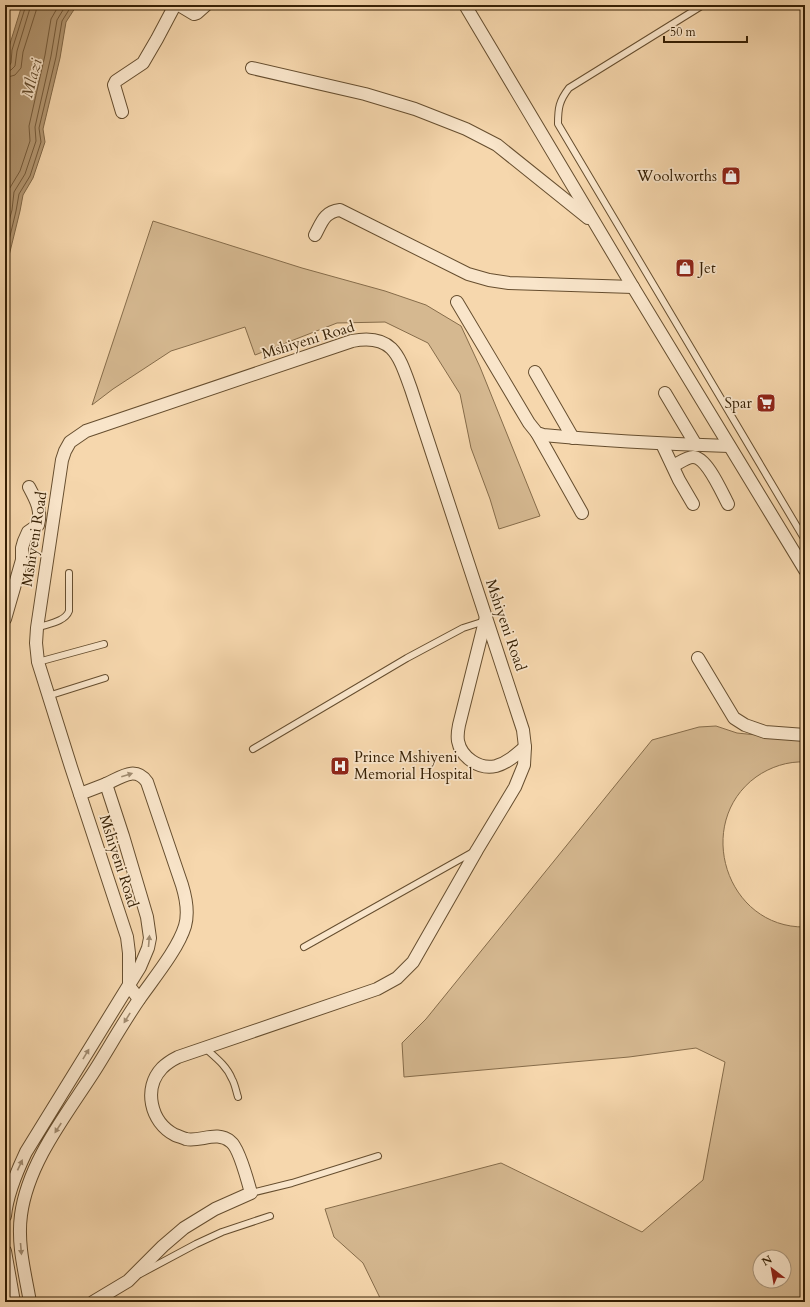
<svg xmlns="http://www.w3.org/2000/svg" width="810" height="1307" viewBox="0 0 810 1307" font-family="Cardo,serif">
  <rect width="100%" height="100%" fill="#f6d7ad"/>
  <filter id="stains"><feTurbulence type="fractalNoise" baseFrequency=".005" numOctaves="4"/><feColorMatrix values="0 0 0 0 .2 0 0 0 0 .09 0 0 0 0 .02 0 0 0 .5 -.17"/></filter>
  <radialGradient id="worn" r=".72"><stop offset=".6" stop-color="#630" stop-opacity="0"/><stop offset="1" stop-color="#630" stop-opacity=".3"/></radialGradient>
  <g fill="#d5b890" stroke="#866c4a" fill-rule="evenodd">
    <polygon points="153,221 302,268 385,291 426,305 461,326 480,367 540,516 499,529 490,499 471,448 460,394 428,343 385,322 337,323 255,355 245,327 190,345 171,351 113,389 92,405"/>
    <path d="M716,726L737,733L805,740V762C788,761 770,767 756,777C693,823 726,928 805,927V1302H382L363,1263L334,1237L325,1209L501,1163L642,1232L703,1180L725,1062L696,1048L629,1057L404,1077L402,1043L426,1019L652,740L699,727ZM760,1257H784V1281H760Z"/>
  </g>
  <polygon fill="#b59974" stroke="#826948" points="22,5 77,5 66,22 60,58 43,129 45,142 33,178 23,195 20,211 5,272 5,90 8,50"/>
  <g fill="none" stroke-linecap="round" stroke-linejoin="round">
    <g stroke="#765c3c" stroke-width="1">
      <polyline points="5,67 9,66 11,63 12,50 26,5"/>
      <polyline points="5,72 11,70 15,66 17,51 31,5"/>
      <polyline points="5,78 15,75 21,68 23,52 36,11 37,5"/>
      <polyline points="5,211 8,191 20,171 30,141 29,126 45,55 51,19 59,5"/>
      <polyline points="5,236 12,210 14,192 25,174 36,141 35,127 51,56 57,20 66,5"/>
      <polyline points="5,257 16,211 19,194 30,176 41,142 39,128 56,57 62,21 72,5"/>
    </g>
    <defs>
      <g id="lane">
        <path d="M703,5L569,88C559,101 558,108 558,124L805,540"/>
        <path d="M37,628C47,624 65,622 69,611V573"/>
        <polyline points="38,662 104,644"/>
        <polyline points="48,696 105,678"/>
        <polyline points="253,749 407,658 463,628 485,621"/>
        <polyline points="304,947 473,852"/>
        <path d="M205,1048C215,1057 227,1066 232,1079C235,1084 236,1091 238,1097"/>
        <polyline points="251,1193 292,1183 378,1156"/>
        <polyline points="140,1274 196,1244 222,1232 270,1216"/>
      </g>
      <g id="street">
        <polyline points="179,5 194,14 197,13 206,5"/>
        <polyline points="465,5 633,287 805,570"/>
        <polyline points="252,68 365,94 415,109 466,129 497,145 588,218"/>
        <polyline points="122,112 114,85 116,81 143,63 157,39 175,5"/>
        <path d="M315,235C322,222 324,212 340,210L468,274L489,280L509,283L633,287"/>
        <path d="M457,302L529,423L537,433L543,435C605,441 667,444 729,446"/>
        <polyline points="535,372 573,438"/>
        <polyline points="665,393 696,445"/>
        <polyline points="537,433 582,513"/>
        <polyline points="662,444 679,480 693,504"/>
        <path d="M673,466C679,463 687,457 693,457C707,457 722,493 728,504"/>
        <path d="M486,617L459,725C458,730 457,735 458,741C461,757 479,770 496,766C507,763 516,755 525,747"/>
        <path d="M5,619L22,560V548L24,541L28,532L38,525C42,511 36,500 29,487"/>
        <polyline points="698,658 734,718 745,725 765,732 805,735"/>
        <polyline points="80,794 106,784"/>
        <path d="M5,1216C7,1194 17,1171 26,1152L140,967L148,948L150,938L147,917L123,836L106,784C120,778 135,765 147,782L182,885C186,898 189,912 185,926C178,949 154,978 140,998C124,1021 110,1046 95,1070C67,1114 28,1162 21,1215C17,1244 25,1273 30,1302"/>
        <polyline points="5,1251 14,1302"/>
        <path d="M93,1302L128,1281L163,1246L184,1228L215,1209L251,1193C248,1182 239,1148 231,1142C217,1130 201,1142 186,1139C183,1138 178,1136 175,1135C150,1122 143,1088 162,1068C167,1063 172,1060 178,1057L377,989L397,978L413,962L477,850L515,787L524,765L525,747L523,730L411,389C399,356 393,333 352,341L86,431L70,442L65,451L62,460L37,628L36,643L38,662L71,767L127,937L129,953V986L139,999"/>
      </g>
    </defs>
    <use href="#lane" stroke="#664e2f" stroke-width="8"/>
    <use href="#street" stroke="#664e2f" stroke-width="14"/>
    <use href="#lane" stroke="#f9e5ca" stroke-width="6"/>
    <use href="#street" stroke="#f9e5ca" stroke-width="12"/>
  </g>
  <defs><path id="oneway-solid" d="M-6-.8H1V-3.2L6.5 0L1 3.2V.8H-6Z"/></defs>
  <g fill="#a18c71">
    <use href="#oneway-solid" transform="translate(127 775) rotate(-17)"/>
    <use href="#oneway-solid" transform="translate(149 941) rotate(-85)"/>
    <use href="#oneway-solid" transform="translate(127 1018) rotate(122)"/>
    <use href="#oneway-solid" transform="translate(86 1054) rotate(-59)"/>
    <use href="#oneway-solid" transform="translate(58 1128) rotate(123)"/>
    <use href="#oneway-solid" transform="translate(20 1165) rotate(-65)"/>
    <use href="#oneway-solid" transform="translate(21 1249) rotate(85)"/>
  </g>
  <defs>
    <symbol id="shop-square" viewBox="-11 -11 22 22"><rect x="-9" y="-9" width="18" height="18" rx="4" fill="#8f2418" stroke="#f9e5ca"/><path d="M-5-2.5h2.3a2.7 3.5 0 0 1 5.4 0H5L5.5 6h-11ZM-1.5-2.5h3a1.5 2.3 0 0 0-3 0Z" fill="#fff"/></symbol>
    <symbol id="supermarket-square" viewBox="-11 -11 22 22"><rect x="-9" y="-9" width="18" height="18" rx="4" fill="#8f2418" stroke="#f9e5ca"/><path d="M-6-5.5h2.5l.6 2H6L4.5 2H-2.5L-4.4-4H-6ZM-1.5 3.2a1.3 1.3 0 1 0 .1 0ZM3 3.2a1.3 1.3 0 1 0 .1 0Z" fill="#fff"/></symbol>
    <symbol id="hospital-square" viewBox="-11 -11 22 22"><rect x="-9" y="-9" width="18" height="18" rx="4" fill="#8f2418" stroke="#f9e5ca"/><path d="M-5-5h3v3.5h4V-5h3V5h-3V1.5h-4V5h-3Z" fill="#fff"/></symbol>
  </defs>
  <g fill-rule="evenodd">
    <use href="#shop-square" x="720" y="165" width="22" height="22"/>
    <use href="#shop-square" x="674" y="257" width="22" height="22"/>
    <use href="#supermarket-square" x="755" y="392" width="22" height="22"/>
    <use href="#hospital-square" x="329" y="755" width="22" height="22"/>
  </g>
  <g text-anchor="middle" stroke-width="3.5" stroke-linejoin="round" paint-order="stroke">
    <g font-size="15" fill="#362005" stroke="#f9e5ca" text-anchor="end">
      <text x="717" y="181">Woolworths</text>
      <text x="699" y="273" text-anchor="start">Jet</text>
      <text x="752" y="408">Spar</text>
      <text x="354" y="762" text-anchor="start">Prince Mshiyeni<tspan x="354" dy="17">Memorial Hospital</tspan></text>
    </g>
    <g font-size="15" fill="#362005" stroke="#f9e5ca">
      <text transform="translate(308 340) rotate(-17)" y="5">Mshiyeni Road</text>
      <text transform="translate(34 539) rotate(-81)" y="5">Mshiyeni Road</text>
      <text transform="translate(506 625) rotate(71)" y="5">Mshiyeni Road</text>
      <text transform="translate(119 861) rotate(72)" y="5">Mshiyeni Road</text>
    </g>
    <g font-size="16" font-style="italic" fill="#624a2c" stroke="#f9e5ca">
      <text transform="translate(31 78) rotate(-75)" y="6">Mlazi</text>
    </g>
  </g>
  <rect width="810" height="1307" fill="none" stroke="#f6d7ad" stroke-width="20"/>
  <rect x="6" y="6" width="798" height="1295" fill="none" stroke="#362005" stroke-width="2"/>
  <rect x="10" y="10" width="790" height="1287" fill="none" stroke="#362005"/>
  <g transform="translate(772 1269) rotate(329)"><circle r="19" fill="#f9e5ca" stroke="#ab967b"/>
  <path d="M0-3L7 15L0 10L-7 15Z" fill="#8f2418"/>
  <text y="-6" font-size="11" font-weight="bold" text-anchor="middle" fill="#362005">N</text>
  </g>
  <path d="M664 36v6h83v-6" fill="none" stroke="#362005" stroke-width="2"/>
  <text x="670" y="36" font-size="12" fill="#362005" stroke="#f9e5ca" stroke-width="3" paint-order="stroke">50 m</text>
  <rect width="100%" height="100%" filter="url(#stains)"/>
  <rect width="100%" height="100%" fill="url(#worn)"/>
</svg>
